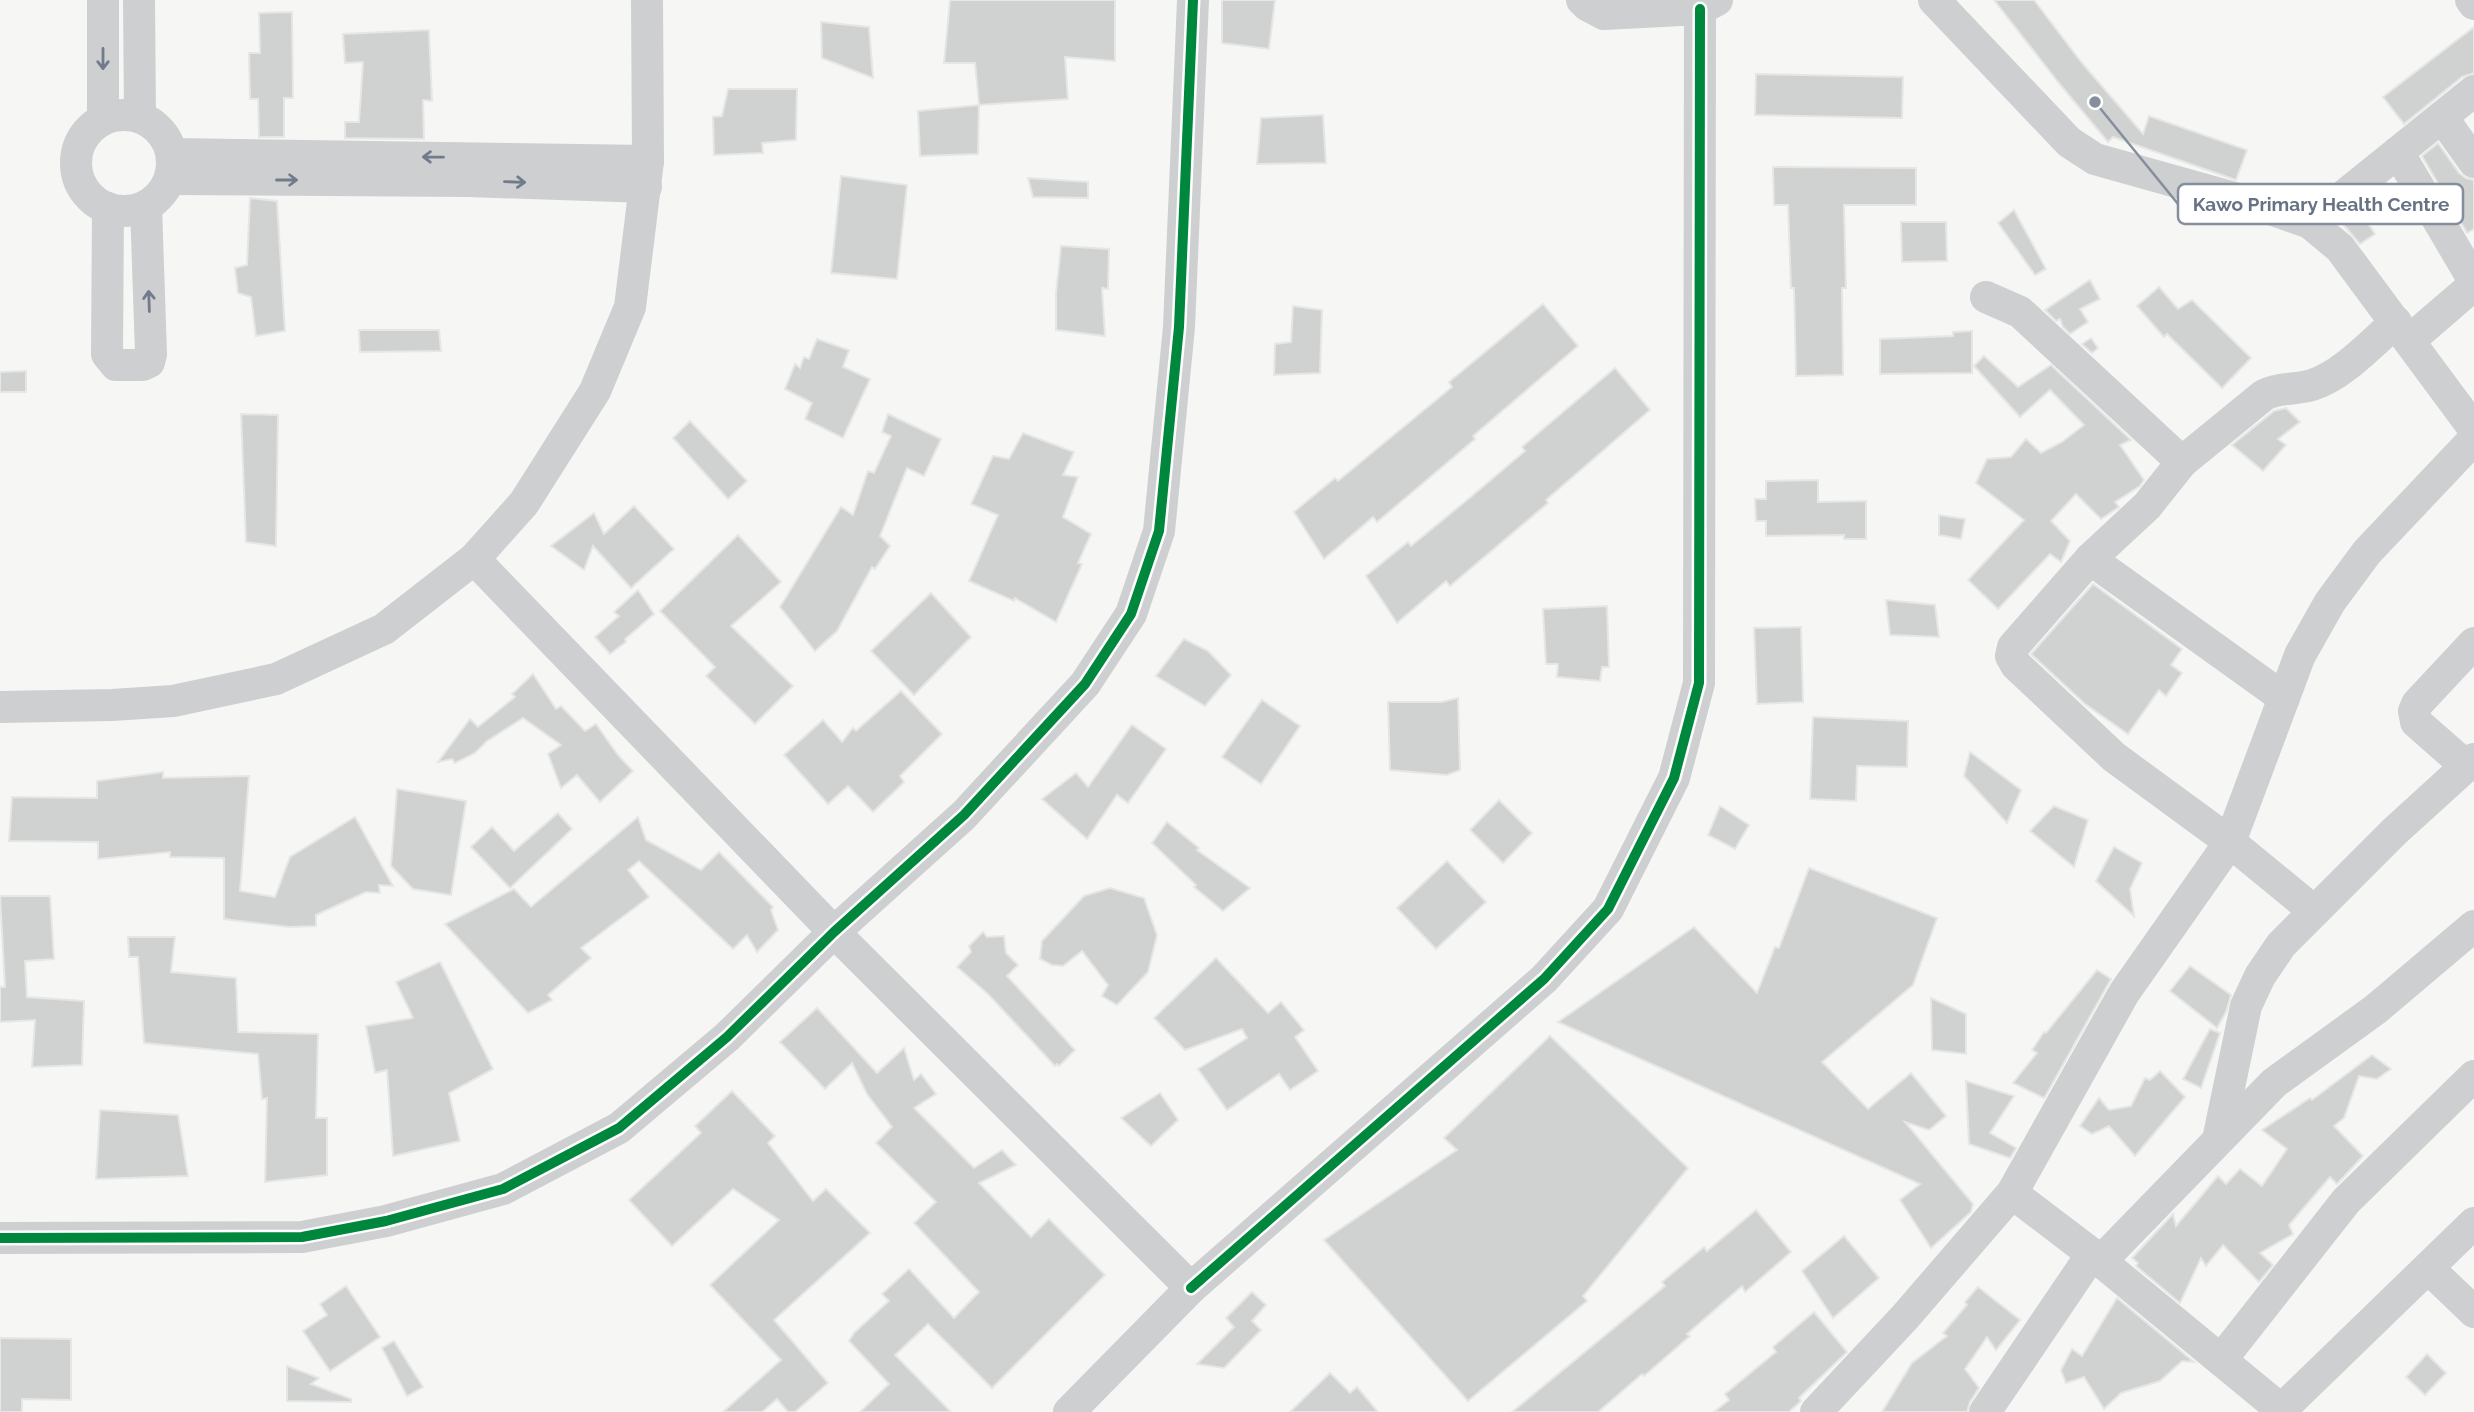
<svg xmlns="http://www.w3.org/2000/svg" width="2474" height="1412" viewBox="0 0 2474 1412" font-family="Raleway,sans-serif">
  <rect width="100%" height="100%" fill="#f6f6f5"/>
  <g fill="#d0d1d1" stroke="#e6e6e5" stroke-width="2">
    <polygon points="950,0 1115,0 1115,61 1065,57 1068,99 979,105 975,63 944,63"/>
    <polygon points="1222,0 1275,0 1269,49 1222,43"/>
    <polygon points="1994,0 2034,0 2082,63 2143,134 2149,116 2247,150 2236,180 2113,137 2108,142 2058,82"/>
    <polygon points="292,12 293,98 284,98 284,137 259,137 258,99 250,99 249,53 260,53 259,13"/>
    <polygon points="821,22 869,27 873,78 822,58"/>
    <polygon points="2474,27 2474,73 2462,77 2404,124 2383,97"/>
    <polygon points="429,30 432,101 423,100 424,139 345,138 345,122 359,122 363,62 345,63 343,34"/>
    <polygon points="1756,74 1903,77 1902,118 1755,115"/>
    <polygon points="728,89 797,89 796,140 762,143 763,153 714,155 713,117 722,116"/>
    <polygon points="979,105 978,154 920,156 918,111"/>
    <polygon points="1323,115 1326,163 1257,164 1261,118"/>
    <polygon points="2438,143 2459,173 2466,178 2474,180 2474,229 2467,233 2422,156"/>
    <polygon points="1773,167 1916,168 1916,205 1844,205 1846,288 1842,288 1843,375 1796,376 1794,288 1791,288 1788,205 1774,205"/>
    <polygon points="841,176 907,185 897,279 831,273"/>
    <polygon points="1028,178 1088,182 1088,198 1033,197"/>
    <polygon points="250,198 277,201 285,331 256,336 251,297 238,293 235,268 247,265"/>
    <polygon points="2358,208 2375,234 2360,244 2341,222"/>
    <polygon points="2014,210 2046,269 2035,275 1998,223"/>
    <polygon points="1901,222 1946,222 1947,261 1902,262"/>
    <polygon points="1061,246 1109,249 1108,289 1102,288 1105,336 1056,330 1056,293"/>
    <polygon points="2090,280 2100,299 2080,309 2088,322 2070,334 2063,327 2060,319 2056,321 2045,310"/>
    <polygon points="2159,287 2178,309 2192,300 2251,358 2222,388 2167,334 2164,337 2137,306"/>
    <polygon points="1543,304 1578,346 1473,436 1475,439 1429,478 1377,522 1373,517 1324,559 1294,512 1335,478 1338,481 1452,387 1449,382"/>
    <polygon points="1293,306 1322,310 1320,373 1274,375 1275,344 1291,342"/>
    <polygon points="359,330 439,330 441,351 360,352"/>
    <polygon points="1972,331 1972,373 1880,374 1880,339 1953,336 1953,332"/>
    <polygon points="2091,338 2098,348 2092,353 2082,344"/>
    <polygon points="817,339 849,350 843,367 870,379 843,438 805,419 812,403 785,389 795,364 800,368 804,357 809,359"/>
    <polygon points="1984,356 2018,387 2051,365 2131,440 2120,445 2144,480 2140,486 2115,502 2119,507 2101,519 2076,494 2051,521 2070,541 2061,562 2050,554 1998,609 1968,580 2024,520 1976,483 1987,459 2011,457 2026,439 2041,453 2062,442 2084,425 2050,390 2020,417 1974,366"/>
    <polygon points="1615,368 1650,410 1546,500 1548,503 1450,586 1446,581 1397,623 1366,576 1408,542 1411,546 1472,496 1525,451 1522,447"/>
    <polygon points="26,371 26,392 0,392 0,372"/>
    <polygon points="2286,408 2300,422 2278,439 2286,445 2263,471 2232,445 2274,411"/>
    <polygon points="241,414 278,415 276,546 246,542"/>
    <polygon points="888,414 941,439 924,476 907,468 880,536 890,546 875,569 872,567 837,631 815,651 780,607 841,507 853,515 868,471 874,473 891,436 882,432"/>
    <polygon points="690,421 747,481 728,499 673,438"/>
    <polygon points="1023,433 1074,452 1063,475 1078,477 1063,517 1091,534 1078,563 1082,564 1056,622 1015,598 1014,601 969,581 998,515 971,504 993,456 1009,459"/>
    <polygon points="1818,480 1818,502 1866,501 1866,539 1844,539 1844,535 1766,536 1766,521 1756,521 1755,499 1766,499 1766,481"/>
    <polygon points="634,506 674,549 631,588 593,546 584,570 551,546 594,513 604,534"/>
    <polygon points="1939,515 1965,519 1961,539 1939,535"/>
    <polygon points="738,535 781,582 731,626 793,686 755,724 706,676 715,667 660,611"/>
    <polygon points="2093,584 2182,649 2171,665 2182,673 2166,696 2159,690 2128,734 2085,704 2031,654"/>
    <polygon points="638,590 654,614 625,639 626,642 610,654 595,637 619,616 614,612"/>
    <polygon points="931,593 971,637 914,695 871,651"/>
    <polygon points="1886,600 1935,605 1939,637 1890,635"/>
    <polygon points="1607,606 1609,667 1602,667 1600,681 1557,677 1558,664 1546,664 1543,609"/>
    <polygon points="1801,627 1803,702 1757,704 1754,628"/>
    <polygon points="1184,639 1208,651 1231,675 1205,706 1156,676"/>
    <polygon points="533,674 556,709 561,706 585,731 596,724 618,755 633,771 600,802 577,775 561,788 548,754 561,745 523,718 487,741 475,753 455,763 452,759 438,762 470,719 478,727 515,697 512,694"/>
    <polygon points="901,691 942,734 900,776 904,782 873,812 848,786 828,804 784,755 823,720 842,742 853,728 856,731"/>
    <polygon points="1458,698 1460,770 1447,775 1390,770 1388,702 1442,702"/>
    <polygon points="1262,700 1300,726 1261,784 1222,757"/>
    <polygon points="1813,717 1908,721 1907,767 1857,766 1856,801 1810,799"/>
    <polygon points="1132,725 1166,749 1128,803 1117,795 1087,839 1042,799 1076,773 1088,787"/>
    <polygon points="1970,752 2021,790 2007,823 1964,776"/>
    <polygon points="163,772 163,778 249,776 240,891 275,897 290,857 355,817 393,886 379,885 380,893 366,892 316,915 316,926 289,927 224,919 224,858 170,857 170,852 98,859 98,842 9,841 12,797 97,798 97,781"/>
    <polygon points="397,789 466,801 451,895 413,889 391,866"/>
    <polygon points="1499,800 1532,833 1503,863 1470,830"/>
    <polygon points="1720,806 1749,825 1735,849 1708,835"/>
    <polygon points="2054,806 2088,820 2074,867 2030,831"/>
    <polygon points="558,813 572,829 510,888 471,847 492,827 514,851"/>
    <polygon points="638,817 646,840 701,870 719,852 773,907 771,910 778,930 757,952 747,935 733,949 639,861 628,870 649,897 581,948 591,958 548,995 552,1000 528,1013 445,924 514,889 531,907"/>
    <polygon points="1167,822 1199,848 1197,850 1250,888 1223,911 1194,887 1196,885 1152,843"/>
    <polygon points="2114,847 2142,863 2130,889 2134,916 2096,881"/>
    <polygon points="1447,861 1486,902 1436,949 1397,908"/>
    <polygon points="1809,868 1937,918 1913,985 1822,1062 1868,1109 1911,1073 1946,1116 1929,1130 1905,1122 1973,1204 1971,1212 1931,1248 1900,1200 1920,1184 1558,1022 1694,927 1757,993 1775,947 1779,948"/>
    <polygon points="1110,888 1144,898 1157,935 1148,972 1117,1005 1102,996 1108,985 1082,951 1063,966 1052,965 1040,959 1042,941 1084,896"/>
    <polygon points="0,896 50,896 54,959 25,961 27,997 84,1001 82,1065 32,1067 35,1020 0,1022 0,987 5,987"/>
    <polygon points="983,932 987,937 1004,936 1006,953 1018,965 1007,976 1075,1050 1059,1066 1057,1064 1055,1066 989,995 957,967 971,952 969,946"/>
    <polygon points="128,937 175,937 171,972 236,978 238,1032 318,1034 316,1118 327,1118 327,1175 265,1182 267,1098 262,1099 258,1054 144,1043 138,957 129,957"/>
    <polygon points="1216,958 1268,1013 1281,1002 1304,1030 1295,1037 1318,1071 1290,1090 1279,1074 1227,1110 1198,1069 1247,1038 1242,1029 1185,1050 1154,1018"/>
    <polygon points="440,962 493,1069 449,1093 460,1141 393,1156 387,1070 375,1073 366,1026 413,1018 396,982"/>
    <polygon points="2190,966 2231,995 2226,1012 2217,1028 2170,991"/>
    <polygon points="2097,970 2111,979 2046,1095 2044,1098 2013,1083 2037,1053 2032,1050 2044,1032 2046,1033"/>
    <polygon points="1931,998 1966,1014 1966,1054 1932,1050"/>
    <polygon points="817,1008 877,1073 904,1048 914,1080 921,1074 936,1094 914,1108 974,1168 1002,1150 1016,1165 979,1183 1031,1237 1049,1219 1105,1275 992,1388 928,1324 895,1355 951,1412 860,1412 889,1384 849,1341 854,1333 889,1301 882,1294 909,1269 954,1318 979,1292 914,1223 936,1202 876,1143 892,1127 867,1094 852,1063 825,1089 780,1042"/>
    <polygon points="2210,1029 2220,1033 2201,1088 2183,1079"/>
    <polygon points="1550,1036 1688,1168 1583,1296 1587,1301 1468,1401 1324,1240 1457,1150 1444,1138"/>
    <polygon points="2372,1055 2391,1069 2377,1079 2359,1076 2344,1118 2334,1126 2363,1156 2337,1184 2330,1177 2289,1225 2293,1234 2260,1253 2273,1265 2259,1282 2223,1245 2206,1266 2201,1258 2180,1303 2136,1266 2138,1263 2132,1258 2173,1214 2176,1226 2218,1176 2226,1184 2240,1169 2262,1186 2287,1149 2262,1130 2310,1098 2312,1100"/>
    <polygon points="2160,1071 2185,1097 2135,1156 2109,1126 2092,1134 2080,1126 2099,1098 2109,1110 2131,1106 2145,1078 2150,1080"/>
    <polygon points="1966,1081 2014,1096 1990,1133 2016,1148 2010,1158 1969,1144"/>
    <polygon points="732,1091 775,1136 768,1143 813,1201 826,1189 870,1233 774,1320 828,1383 795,1412 788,1412 777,1399 762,1412 723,1412 781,1360 710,1285 779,1220 733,1189 672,1246 629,1200 701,1133 695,1126"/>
    <polygon points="1160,1093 1178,1120 1151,1146 1121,1118"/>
    <polygon points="100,1110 178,1115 188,1176 96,1179"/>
    <polygon points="1756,1210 1791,1252 1745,1292 1742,1286 1687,1334 1690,1336 1644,1376 1642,1374 1598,1412 1512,1412 1665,1286 1662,1282 1704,1247 1707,1251"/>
    <polygon points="1844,1236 1879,1278 1833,1318 1802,1271"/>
    <polygon points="346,1286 380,1337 330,1371 303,1331 327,1315 320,1304"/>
    <polygon points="1978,1287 2020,1320 1996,1350 1987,1337 1965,1369 1979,1388 1970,1402 1967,1412 1882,1412 1912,1363 1947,1336 1943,1333 1967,1305 1965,1302"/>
    <polygon points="1252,1292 1266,1305 1252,1321 1261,1330 1224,1368 1197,1364 1234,1327 1226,1318"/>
    <polygon points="2117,1298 2194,1362 2182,1361 2160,1381 2121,1393 2104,1409 2084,1377 2066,1383 2061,1370 2072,1349 2082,1356"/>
    <polygon points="1814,1312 1847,1352 1799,1398 1801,1401 1789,1412 1714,1412 1729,1400 1725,1394 1776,1352 1773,1347"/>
    <polygon points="0,1338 71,1339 71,1400 22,1399 22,1412 0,1412"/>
    <polygon points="394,1341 423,1387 407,1396 382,1348"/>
    <polygon points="2427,1354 2446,1373 2425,1395 2406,1377"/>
    <polygon points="287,1366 319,1378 311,1384 351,1399 351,1402 287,1401"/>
    <polygon points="1330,1373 1350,1393 1357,1387 1378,1412 1290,1412"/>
  </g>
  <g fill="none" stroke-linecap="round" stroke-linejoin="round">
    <g stroke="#cecfd0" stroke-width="32">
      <polyline points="139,0 140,117"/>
      <polyline points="1582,0 1587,5 1604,14 1700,9 1717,0"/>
      <polyline points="1934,0 2069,142 2095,159 2259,205 2310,223 2340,248 2474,429"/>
      <polyline points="2471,0 2474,4"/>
      <circle cx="124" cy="163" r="48"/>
      <polyline points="2442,117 2474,162"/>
      <polyline points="103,119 103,0"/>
      <polyline points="2398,152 2474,281"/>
      <polyline points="172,154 648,161"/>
      <polyline points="170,179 468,181 646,187"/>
      <polyline points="108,208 107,354 116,365 143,365 149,362 151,354 146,206"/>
      <polyline points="2310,223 2474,91"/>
      <polyline points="1986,297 2020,312 2182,462"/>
      <polyline points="2410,340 2474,285"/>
      <polyline points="474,559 834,932 1191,1288 1069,1412"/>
      <polyline points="2090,559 2284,698"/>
      <polyline points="0,707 112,705 173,701 276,679 384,629 474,559 524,503 595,391 630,307 648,161 647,0"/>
      <polyline points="2466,766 2416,722 2414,711 2417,704 2474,643"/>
      <path d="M2314,911L2230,842L2114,757L2016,665L2011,656L2013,647L2090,559L2147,506L2182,462L2264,395C2280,387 2296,390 2312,385C2342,376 2373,342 2396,322"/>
      <polyline points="2218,1140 2246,1006 2260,976 2281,945 2395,831 2474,759"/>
      <polyline points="2012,1193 2092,1254 2284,1412"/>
      <polyline points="0,1238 302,1237 386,1221 503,1189 619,1128 727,1037 834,932 964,815 1085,684 1131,614 1159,531 1179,327 1193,0"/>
      <polyline points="2101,1261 2274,1083 2376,1009 2474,926"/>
      <polyline points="2428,1268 2474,1312"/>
      <polyline points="1191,1288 1544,979 1608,909 1674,778 1699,683 1700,9"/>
      <polyline points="2221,1360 2346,1201 2474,1076"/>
      <polyline points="1816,1412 1905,1317 2012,1193 2124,993 2230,842 2300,655 2330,602 2367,552 2474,439"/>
      <polyline points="1985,1412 2092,1254"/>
      <polyline points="2279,1412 2474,1223"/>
    </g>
    <defs>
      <g id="cycleway">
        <polyline points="0,1238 302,1237 386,1221 503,1189 619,1128 727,1037 834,932 964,815 1085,684 1131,614 1159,531 1179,327 1193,0"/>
        <polyline points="1191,1288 1544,979 1608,909 1674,778 1699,683 1700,9"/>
      </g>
    </defs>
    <use href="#cycleway" stroke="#fff" stroke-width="15"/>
    <use href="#cycleway" stroke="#00873e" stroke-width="10"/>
  </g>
  <defs><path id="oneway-shaft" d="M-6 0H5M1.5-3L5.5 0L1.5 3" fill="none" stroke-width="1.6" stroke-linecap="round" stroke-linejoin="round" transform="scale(1.75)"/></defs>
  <g stroke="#717b8c">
    <use href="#oneway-shaft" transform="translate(103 59) rotate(90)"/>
    <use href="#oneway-shaft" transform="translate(433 157) rotate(-179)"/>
    <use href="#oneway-shaft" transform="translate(287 180)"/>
    <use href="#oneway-shaft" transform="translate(515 182) rotate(2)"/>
    <use href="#oneway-shaft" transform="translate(149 301) rotate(-92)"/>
  </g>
  <path fill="none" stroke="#858e9c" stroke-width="2.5" d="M2095 102L2178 204"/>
  <circle fill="#858e9c" stroke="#fff" stroke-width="2.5" cx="2095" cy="102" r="7"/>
  <rect fill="#fff" stroke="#858e9c" stroke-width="2.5" x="2178" y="184" width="285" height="40" rx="7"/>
  <g font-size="19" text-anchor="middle" font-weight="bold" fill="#677284">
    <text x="2321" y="211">Kawo Primary Health Centre</text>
  </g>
</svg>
